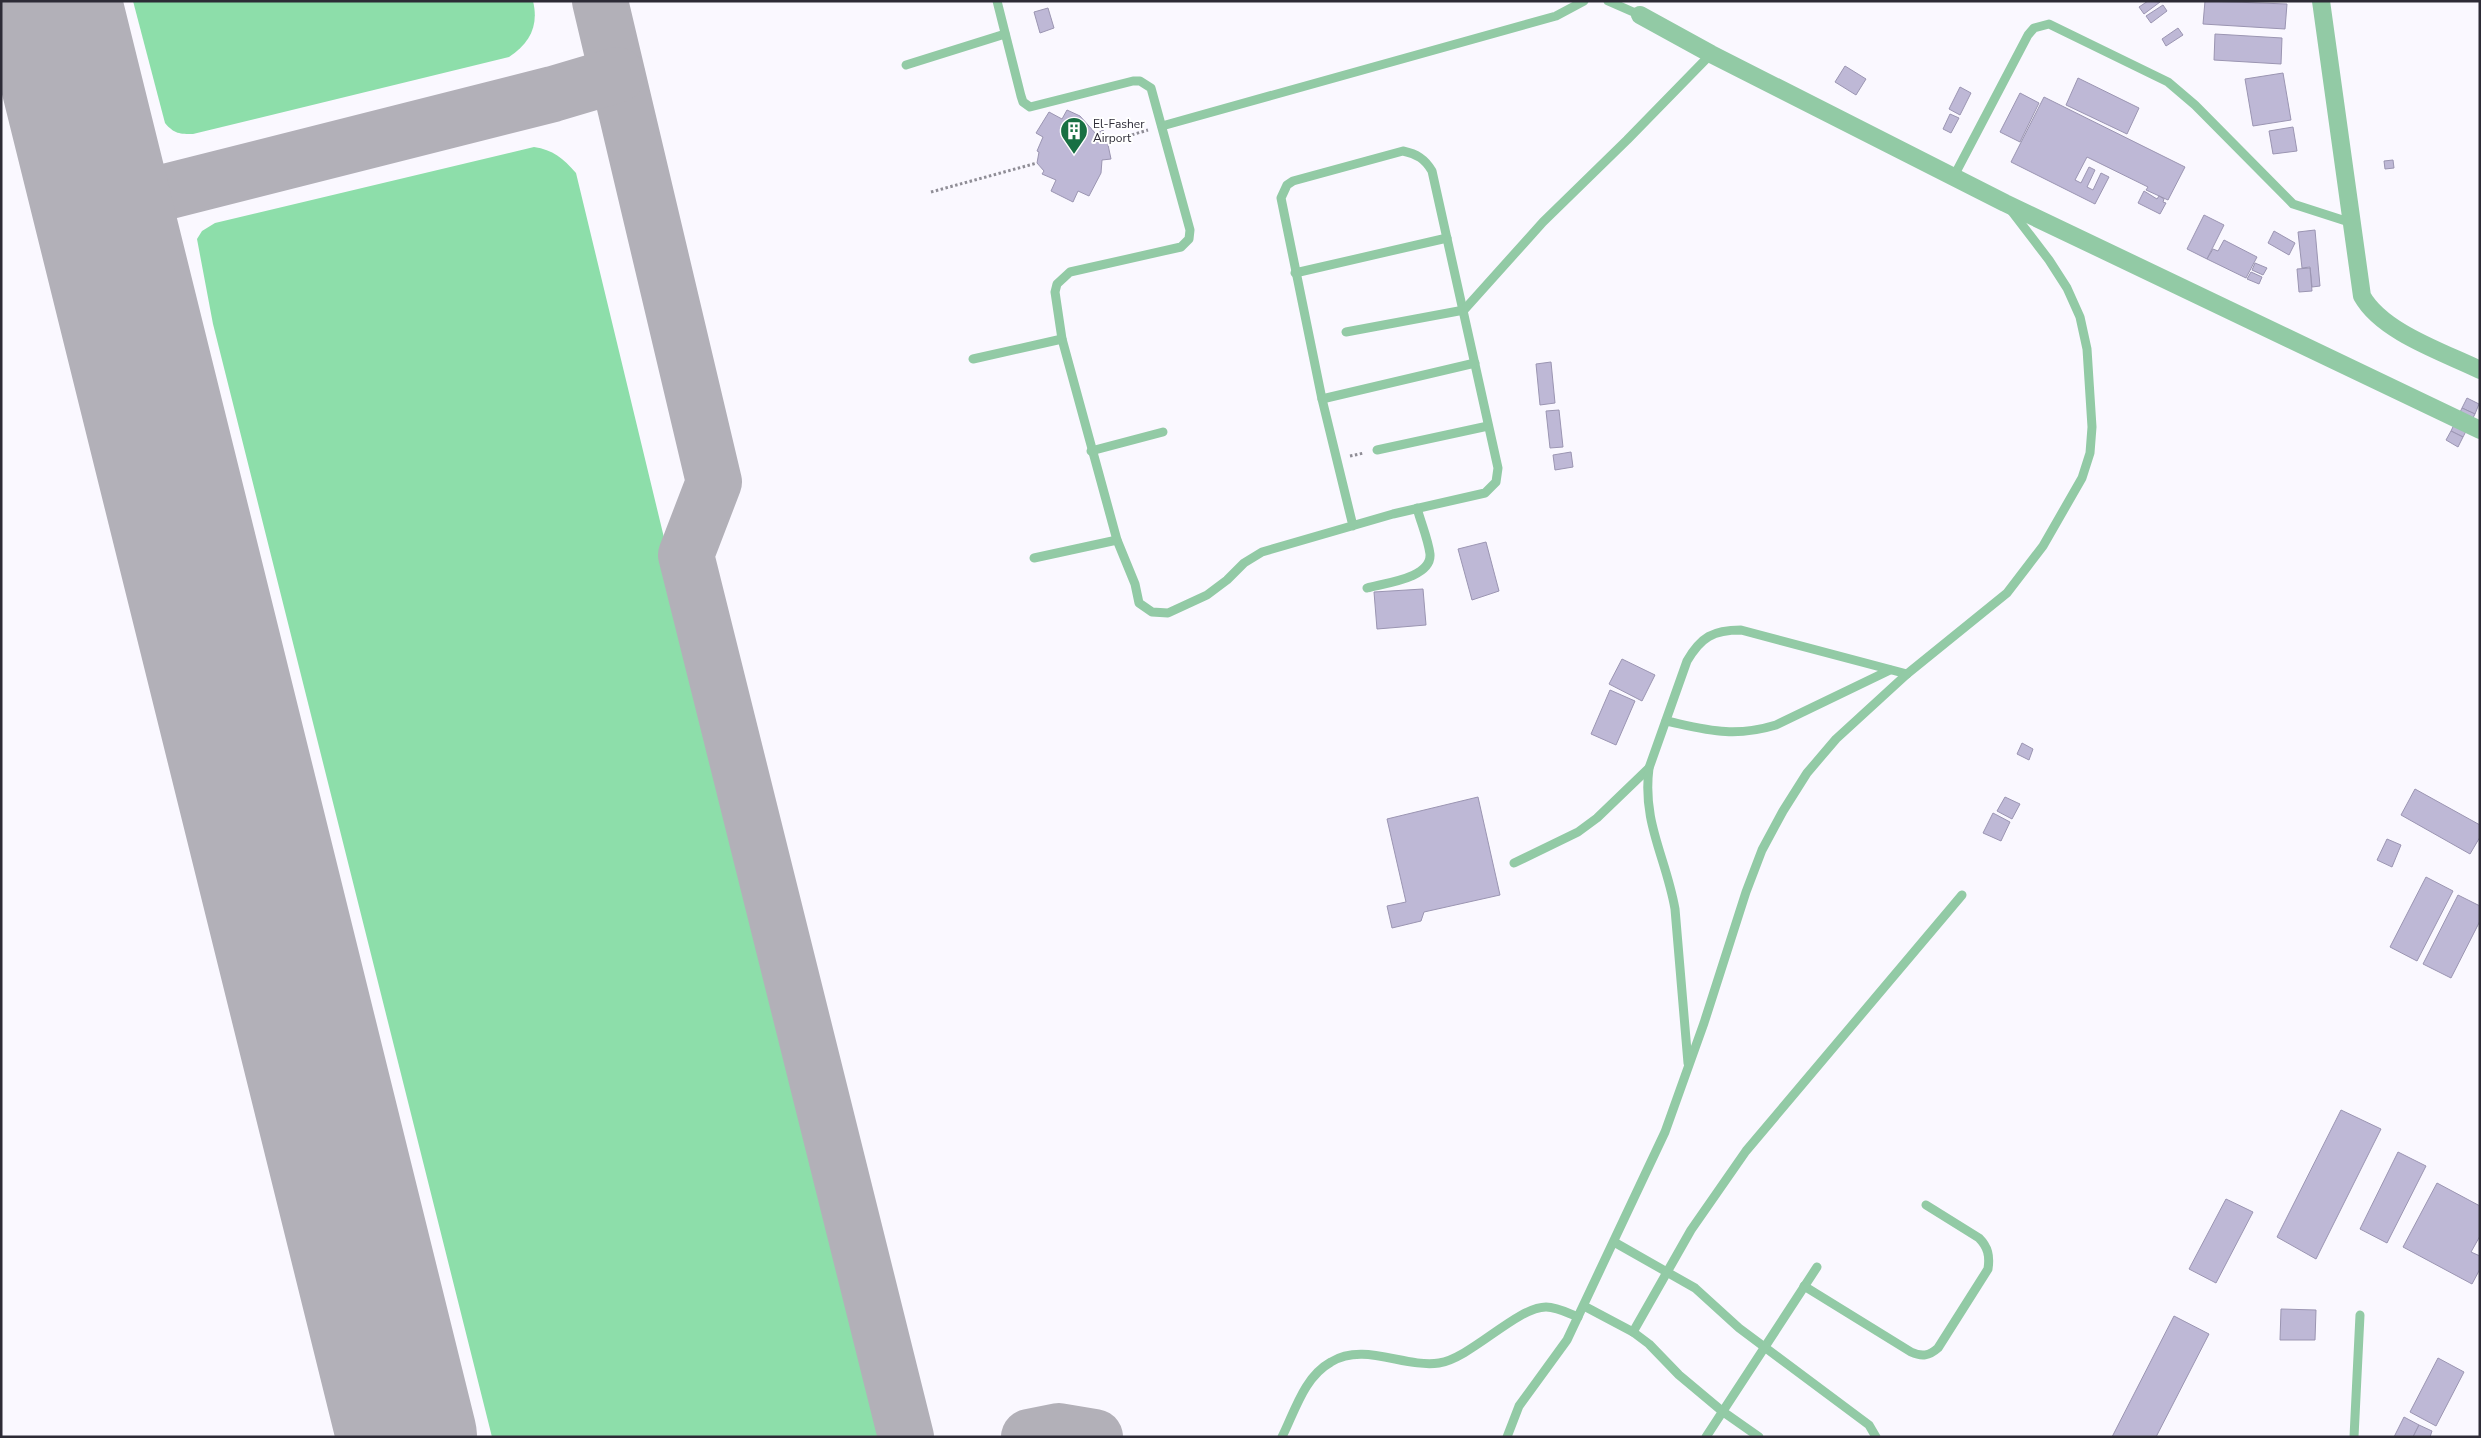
<svg xmlns="http://www.w3.org/2000/svg" width="2481" height="1438" viewBox="0 0 2481 1438" font-family="'Nunito Sans',sans-serif">
  <rect width="100%" height="100%" fill="#faf8ff"/>
  <g fill="#8ddeaa">
    <path d="M133,1H533C539,26 530,43 509,57L193,134C180,134 174,134 165,123Z"/>
    <path d="M534,147C553,150 563,158 576,173L667,550L673,552C725,753 773,955 821,1157C844,1250 875,1342 888,1437H492L213,324L197,239L202,231L215,223Z"/>
  </g>
  <g fill="none" stroke-linecap="round" stroke-linejoin="round">
    <g stroke="#b2b0b8" stroke-width="56">
      <polyline points="600,1 714,482 686,555 906,1437"/>
      <polyline points="102,208 553,94 617,75"/>
      <polyline points="1029,1437 1059,1431 1095,1437"/>
    </g>
    <polyline stroke="#b2b0b8" stroke-width="140" points="51,1 407,1437"/>
  </g>
  <g fill="#beb8d6" stroke="#9b95b2">
    <polygon points="2148,1 2160,2 2144,14 2139,7"/>
    <polygon points="2205,1 2287,4 2285,29 2203,24"/>
    <polygon points="2163,5 2167,11 2151,23 2146,16"/>
    <polygon points="1048,8 1054,28 1040,33 1034,12"/>
    <polygon points="2178,28 2183,35 2166,46 2162,39"/>
    <polygon points="2215,34 2282,38 2281,64 2214,60"/>
    <polygon points="1845,66 1866,79 1856,95 1835,82"/>
    <polygon points="2283,73 2291,120 2253,126 2245,79"/>
    <polygon points="2078,78 2139,108 2127,134 2066,105"/>
    <polygon points="1960,87 1971,93 1960,115 1949,109"/>
    <polygon points="2020,93 2039,103 2020,142 2000,132"/>
    <polygon points="2044,97 2185,167 2168,200 2146,190 2148,187 2087,157 2075,180 2081,183 2089,167 2095,170 2087,187 2093,190 2101,173 2109,177 2095,204 2011,162"/>
    <polygon points="1067,110 1080,116 1096,134 1103,130 1107,140 1111,159 1102,160 1101,173 1089,196 1078,191 1073,202 1051,191 1056,180 1042,174 1044,171 1037,163 1039,152 1037,151 1043,137 1036,133 1049,112 1062,119"/>
    <polygon points="1950,114 1959,118 1951,133 1943,129"/>
    <polygon points="2293,127 2297,151 2273,154 2269,131"/>
    <polygon points="2393,160 2394,168 2385,169 2384,161"/>
    <polygon points="2144,191 2157,199 2159,196 2164,199 2163,202 2166,203 2160,214 2138,203"/>
    <polygon points="2204,215 2224,225 2207,259 2187,249"/>
    <polygon points="2315,230 2320,286 2312,287 2310,267 2302,268 2298,232"/>
    <polygon points="2274,231 2295,243 2289,255 2268,243"/>
    <polygon points="2224,240 2257,257 2246,278 2207,259 2213,249 2218,251"/>
    <polygon points="2255,263 2267,268 2263,275 2252,270"/>
    <polygon points="2310,268 2312,291 2299,292 2297,269"/>
    <polygon points="2251,272 2262,277 2259,284 2247,279"/>
    <polygon points="1551,362 1555,403 1540,405 1536,364"/>
    <polygon points="2467,398 2479,404 2475,414 2462,408"/>
    <polygon points="2462,408 2475,414 2463,437 2451,431"/>
    <polygon points="1559,410 1563,447 1550,448 1546,411"/>
    <polygon points="2451,431 2463,437 2458,447 2446,440"/>
    <polygon points="1571,452 1573,467 1555,470 1553,455"/>
    <polygon points="1486,542 1499,591 1472,600 1458,549"/>
    <polygon points="1423,589 1426,625 1377,629 1374,592"/>
    <polygon points="1622,659 1655,675 1642,701 1609,684"/>
    <polygon points="1610,690 1635,701 1616,745 1591,734"/>
    <polygon points="2022,743 2033,749 2029,760 2017,754"/>
    <polygon points="2415,789 2480,825 2480,837 2470,854 2401,815"/>
    <polygon points="1478,797 1500,895 1424,912 1421,921 1392,928 1387,906 1406,902 1387,819"/>
    <polygon points="2005,797 2020,804 2012,819 1997,811"/>
    <polygon points="1993,813 2010,822 2001,841 1983,833"/>
    <polygon points="2387,839 2401,845 2392,867 2377,860"/>
    <polygon points="2426,877 2453,891 2417,961 2390,947"/>
    <polygon points="2458,895 2480,906 2480,921 2451,978 2423,964"/>
    <polygon points="2341,1110 2381,1129 2316,1259 2277,1237"/>
    <polygon points="2398,1152 2426,1166 2387,1243 2360,1229"/>
    <polygon points="2437,1183 2480,1206 2480,1236 2471,1252 2480,1256 2480,1269 2472,1284 2403,1247"/>
    <polygon points="2226,1199 2253,1212 2216,1283 2189,1269"/>
    <polygon points="2281,1309 2316,1310 2315,1340 2280,1340"/>
    <polygon points="2174,1316 2209,1334 2156,1437 2112,1437"/>
    <polygon points="2438,1358 2464,1372 2436,1426 2410,1412"/>
    <polygon points="2404,1417 2419,1425 2413,1437 2394,1437"/>
    <polygon points="2419,1425 2432,1431 2430,1437 2413,1437"/>
  </g>
  <g fill="none" stroke-linecap="round" stroke-linejoin="round">
    <g stroke="#8f8d96" stroke-width="3" stroke-dasharray="2.5 2.5" stroke-linecap="butt">
      <polyline points="1108,142 1148,130"/>
      <polyline points="931,192 1037,163"/>
      <polyline points="1350,456 1364,453"/>
    </g>
    <g stroke="#92caa5" stroke-width="9">
      <path d="M997,1L1021,96L1023,102L1030,107L1133,81H1140L1151,88L1190,230L1189,239L1181,247L1070,272L1057,284L1055,292L1062,339L1117,540L1135,584L1139,603L1152,612L1168,613L1207,595L1227,580L1244,563L1262,552L1393,514L1485,493L1496,482L1498,468L1432,171C1425,159 1417,154 1403,151L1293,181L1287,185L1281,198L1322,399L1353,526"/>
      <polyline points="1608,1 1640,15"/>
      <polyline points="906,65 1005,34"/>
      <polyline points="1162,126 1556,16 1584,1"/>
      <polyline points="1954,176 2028,35 2034,28 2049,24 2168,82 2195,105 2293,204 2352,223"/>
      <polyline points="1295,273 1447,238"/>
      <polyline points="1346,332 1464,310 1543,222 1627,140 1711,54"/>
      <polyline points="973,359 1062,339"/>
      <polyline points="1322,399 1475,363"/>
      <polyline points="1377,450 1488,426"/>
      <polyline points="1091,451 1163,432"/>
      <polyline points="1034,558 1117,540"/>
      <path d="M1367,588C1385,583 1432,578 1430,554C1428,539 1421,523 1417,508"/>
      <path d="M1666,721C1708,730 1733,738 1776,725L1890,670"/>
      <polyline points="1514,863 1578,832 1597,818 1649,768"/>
      <path d="M1688,1063L1675,909C1666,857 1642,823 1649,768L1687,661C1701,637 1713,630 1741,630L1907,674"/>
      <polyline points="1614,1242 1695,1288 1739,1328 1869,1425 1876,1437"/>
      <path d="M1804,1286L1911,1352C1922,1357 1929,1356 1938,1348L1988,1269C1990,1256 1988,1247 1979,1238L1926,1205"/>
      <polyline points="1584,1306 1633,1332 1649,1344 1679,1375 1722,1411 1759,1437"/>
      <polyline points="1633,1332 1691,1230 1746,1151 1962,895"/>
      <path d="M1282,1437C1295,1411 1304,1377 1331,1362C1364,1342 1404,1368 1439,1363C1471,1358 1517,1307 1546,1307C1557,1307 1568,1313 1578,1317"/>
      <polyline points="1507,1437 1519,1406 1567,1340 1665,1132 1704,1023 1746,892 1762,850 1783,811 1807,773 1836,739 1907,674 2007,593 2043,546 2082,478 2090,453 2092,427 2087,349 2080,317 2067,288 2049,260 2010,209"/>
      <polyline points="1706,1437 1817,1267"/>
      <polyline points="2354,1437 2360,1315"/>
    </g>
    <g stroke="#92caa5" stroke-width="18">
      <path d="M2321,1L2362,296C2382,332 2443,352 2480,370"/>
      <polyline points="1640,15 1711,54 2005,203 2480,430"/>
    </g>
  </g>
  <defs>
    <symbol id="building-pin" viewBox="-11 -11 22 30"><path d="M0 17L-7.5 6A9.5 9.5 0 1 1 7.5 6Z" fill="#187043" stroke="#fff"/><path d="M-4-6H4V6H1V3H-1V6H-4ZM-2.5-4.3h1.7v1.8h-1.7ZM.8-4.3h1.7v1.8H.8ZM-2.5-1h1.7V.8h-1.7ZM.8-1h1.7V.8H.8Z" fill="#fff"/></symbol>
  </defs>
  <g fill-rule="evenodd">
    <use href="#building-pin" x="1058" y="115" width="32" height="43"/>
  </g>
  <g text-anchor="middle" stroke-width="4" stroke-linejoin="round" paint-order="stroke">
    <g font-size="12" fill="#2d2b36" stroke="#fff" text-anchor="start">
      <text x="1093" y="128">El-Fasher<tspan x="1093" dy="14">Airport</tspan></text>
    </g>
  </g>
  <rect width="2481" height="1438" fill="none" stroke="#2d2b36" stroke-width="5"/>
</svg>
